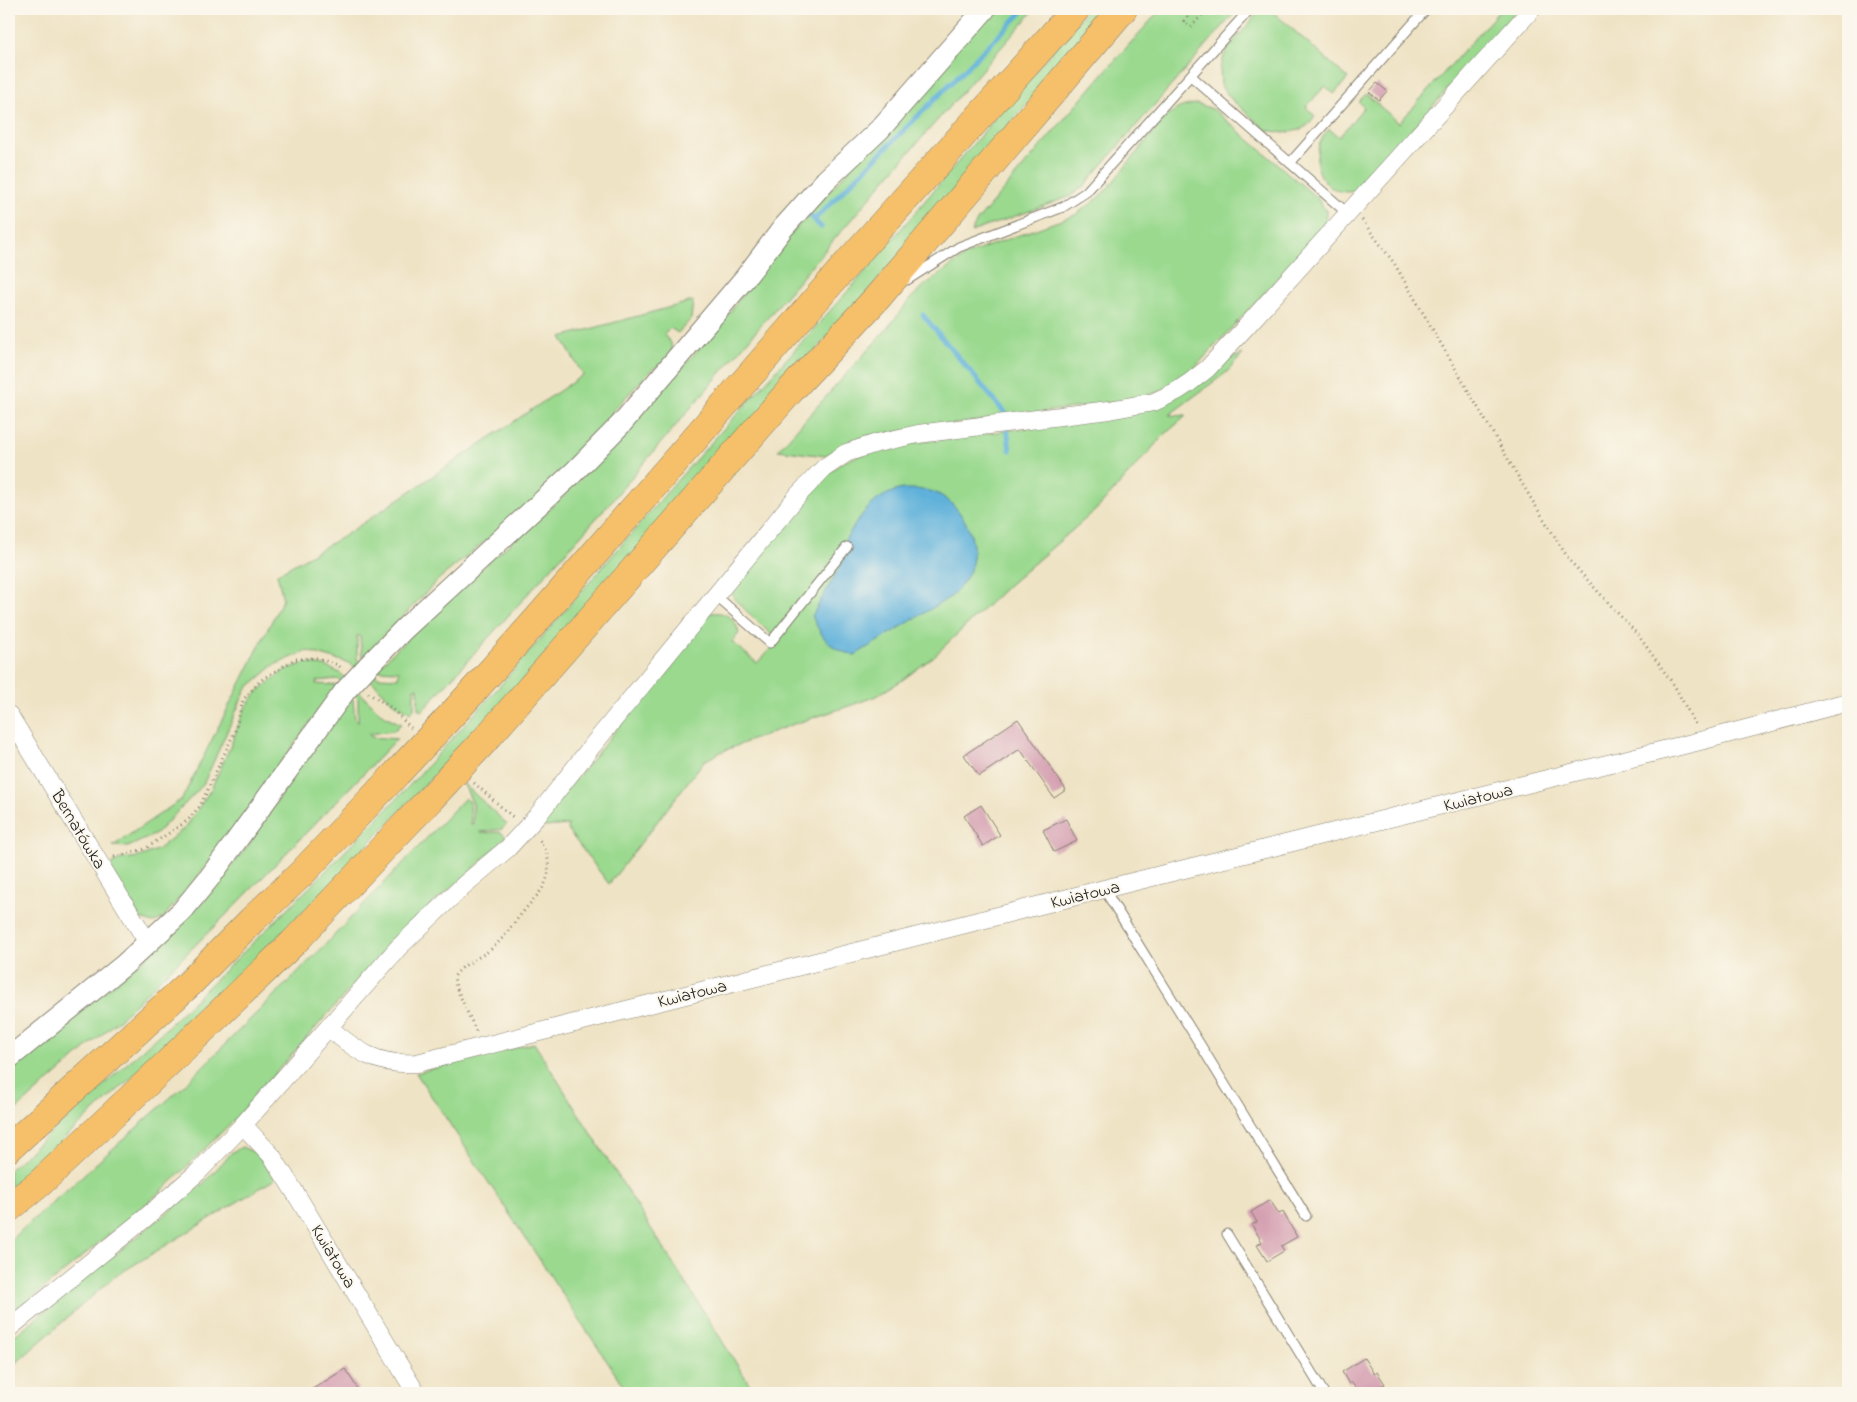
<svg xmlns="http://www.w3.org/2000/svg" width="1857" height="1402" viewBox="0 0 1857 1402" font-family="'Indie Flower',sans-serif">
  <rect width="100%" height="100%" fill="#fbf7ec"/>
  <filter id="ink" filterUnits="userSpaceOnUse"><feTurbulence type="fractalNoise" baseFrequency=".02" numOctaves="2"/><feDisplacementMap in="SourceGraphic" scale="10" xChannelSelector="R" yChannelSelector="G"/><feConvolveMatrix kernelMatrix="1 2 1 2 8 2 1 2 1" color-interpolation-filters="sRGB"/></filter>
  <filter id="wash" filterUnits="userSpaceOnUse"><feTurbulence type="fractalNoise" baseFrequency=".0096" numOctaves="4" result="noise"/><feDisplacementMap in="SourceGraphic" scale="20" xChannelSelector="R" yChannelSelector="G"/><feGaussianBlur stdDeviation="1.12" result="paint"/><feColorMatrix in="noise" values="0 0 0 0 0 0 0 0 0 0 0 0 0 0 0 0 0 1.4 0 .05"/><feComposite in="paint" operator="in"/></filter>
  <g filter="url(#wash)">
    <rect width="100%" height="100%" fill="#efe3c5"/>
    <g fill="#9ad98e" stroke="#5b7a55">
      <polygon points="993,9 1035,9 884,181 603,511 422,711 418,709 418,688 414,688 414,709 411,713 393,703 375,684 349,663 307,651 274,665 246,689 203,785 156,834 128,847 113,846 182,799 283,599 277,574 344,536 583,375 561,337 693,301 691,319 678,333 670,328 664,335 671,343 672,351 662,364 651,370 612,412 605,432 540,496 439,579 362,659 360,636 357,636 357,659 378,677 398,678 399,671 375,670 474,575 565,495 648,406 725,319 765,263"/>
      <polygon points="1088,9 1107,9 869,290 507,698 326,889 170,1043 9,1188 9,1170 162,1032 319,878 409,786 498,688 682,475 856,282"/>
      <polygon points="1161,9 1238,9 1083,187 1069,197 971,232 977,221 1101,76"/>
      <polygon points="1261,9 1276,9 1273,12 1348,78 1334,94 1325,86 1306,107 1315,116 1307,126 1299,130 1284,133 1266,130 1231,99 1221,86 1220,68 1226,51"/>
      <path d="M1501,9H1518L1359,190C1320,202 1304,155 1329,129L1339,137L1364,107L1358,102L1366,94L1399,123Z"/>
      <path d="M1197,104L1213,109L1317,198L1326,211L1325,227L1188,375L1162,391L1131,400L867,436L851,441L825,456L778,450L886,330L910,299L925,285L965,256L986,247L1075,215L1092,203L1108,188L1165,118C1175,109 1183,105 1197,104Z"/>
      <path d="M1243,354L1227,372L1169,415L1186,416L1163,436L1098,508L1010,584L933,657L901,681L876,696L852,705L791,725L723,751L704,761L609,884L567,829L568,825L545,827L540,823L635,707C666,682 686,645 710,613C725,611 735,617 739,633L732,642L757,663L778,641L736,601L733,596L732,588L813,486L841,463L877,448L1137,413L1227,360Z"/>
      <polygon points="305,663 325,666 340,673 383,715 401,724 394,731 369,734 371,737 397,739 232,909 122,1017 9,1116 9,1071 144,959 202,903 251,842 304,758 350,696 353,699 355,719 358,722 358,698 338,679 317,681 316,684 337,685 207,865 163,918 153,923 141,919 110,869 112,864 121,859 139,857 157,850 186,827 211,789 231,745 245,708 258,691 285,670"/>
      <polygon points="463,783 507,824 502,829 480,832 481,833 501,832 506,837 469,873 405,927 232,1122 164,1189 9,1317 9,1241 179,1090 323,947 465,798 470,802 471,824 473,824 473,804"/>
      <polygon points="534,1043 755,1393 628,1393 416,1073"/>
      <polygon points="242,1147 256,1153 275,1179 114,1277 9,1369 9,1340 204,1183 232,1152"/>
    </g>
    <path fill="#5fb1da" stroke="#3e667b" d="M903,489C914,489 928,489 938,494C962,506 980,540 971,567C968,578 959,588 952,596L855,655C830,650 822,638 812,616L849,550L843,543C859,518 872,495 903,489Z"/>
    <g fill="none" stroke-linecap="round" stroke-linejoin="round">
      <g stroke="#5fb1da" stroke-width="5">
        <polyline points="809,215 821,227"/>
        <polyline points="814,220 1025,9"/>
        <polyline points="923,315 1005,413 1010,450"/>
      </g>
    </g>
    <g id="blocks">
      <g fill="#d5a1b2">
        <polygon points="1377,83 1387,91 1379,100 1369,92"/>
        <polygon points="1018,719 1066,790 1054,798 1020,749 979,776 964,755"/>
        <polygon points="981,805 1000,835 983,846 964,816"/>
        <polygon points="1066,819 1077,841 1054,852 1043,830"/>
        <polygon points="1270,1200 1279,1214 1283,1212 1297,1237 1281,1246 1284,1251 1267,1261 1257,1245 1262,1242 1252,1225 1257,1222 1251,1212"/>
        <polygon points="1364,1358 1374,1374 1377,1372 1385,1384 1379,1387 1384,1393 1359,1393 1352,1382 1349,1384 1342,1372"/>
        <polygon points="345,1369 358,1389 350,1393 306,1393"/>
      </g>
    </g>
  </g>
  <g filter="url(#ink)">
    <use href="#blocks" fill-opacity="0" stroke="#868070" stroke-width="1"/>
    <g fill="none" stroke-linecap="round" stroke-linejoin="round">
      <defs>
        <g id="service">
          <polyline points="1191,76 1347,213"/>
          <polyline points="1290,163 1426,9"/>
          <polyline points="907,280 959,247 1063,207 1086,192 1250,9"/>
          <polyline points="716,596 770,643 847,547"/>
          <polyline points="1104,889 1306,1216"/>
          <polyline points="1227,1234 1324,1393"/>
        </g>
        <g id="minor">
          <polyline points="9,715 148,943"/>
          <polyline points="538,815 592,746 799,494 824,468 846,453 877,443 918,434 1109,410 1154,402 1177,391 1189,383 1207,369 1244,329 1532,9"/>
          <path d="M329,1028C358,1052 377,1066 417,1063L1104,889L1704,740L1848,702"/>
          <polyline points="243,1125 272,1156 296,1194 416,1393"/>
          <polyline points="9,1328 144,1219 198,1172 243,1125 398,948 464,885 508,848"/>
        </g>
        <g id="tertiary">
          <polyline points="368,666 404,629 573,473 622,423 745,278 783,228 826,180 880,129 985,9"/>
          <polyline points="9,1058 124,965 182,911 210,877 345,691"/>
        </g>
        <g id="motorway">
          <polyline points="458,708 535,622 853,257 1076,9"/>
          <polyline points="485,740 790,391 877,298 1123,9"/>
          <polyline points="9,1148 189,984 252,920 301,874 397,773"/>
          <polyline points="9,1208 40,1183 149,1081 293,943 430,799"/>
        </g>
      </defs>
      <use href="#service" stroke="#868070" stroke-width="11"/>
      <use href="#minor" stroke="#868070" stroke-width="19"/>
      <use href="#tertiary" stroke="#868070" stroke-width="23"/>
      <use href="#motorway" stroke="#868070" stroke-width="29"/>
      <g stroke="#868070" stroke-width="3" stroke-dasharray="1 4" stroke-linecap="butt">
        <polyline points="1194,9 1184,21 1191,27 1207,9"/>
        <polyline points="1362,220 1394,263 1530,497 1570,561 1638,635 1674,685 1696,726"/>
        <polyline points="368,693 390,707 411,728"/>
        <polyline points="474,783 515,819"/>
        <polyline points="114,857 145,849 187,821 200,806 235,731 243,700 261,680 295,659 317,658 338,665 341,668"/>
        <path d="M476,1031L456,987L454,977C463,963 478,959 490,950C504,939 512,925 523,912C538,893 551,886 548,859C547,852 544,844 538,839"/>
      </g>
      <use href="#service" stroke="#fff" stroke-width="9"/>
      <use href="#minor" stroke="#fff" stroke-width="18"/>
      <use href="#tertiary" stroke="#fff" stroke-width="21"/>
      <use href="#motorway" stroke="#f6c06b" stroke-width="28"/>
      <defs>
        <polyline id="minor-bridge" points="508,848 538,815"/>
        <polyline id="tertiary-bridge" points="345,691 368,666"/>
        <g id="motorway-bridge">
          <polyline points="397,773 458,708"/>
          <polyline points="430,799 485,740"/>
        </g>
      </defs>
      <use href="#minor-bridge" stroke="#868070" stroke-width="19" stroke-linecap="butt"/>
      <use href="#tertiary-bridge" stroke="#868070" stroke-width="23" stroke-linecap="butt"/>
      <use href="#motorway-bridge" stroke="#868070" stroke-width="29" stroke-linecap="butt"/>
      <use href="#minor-bridge" stroke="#fff" stroke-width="18"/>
      <use href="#tertiary-bridge" stroke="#fff" stroke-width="21"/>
      <use href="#motorway-bridge" stroke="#f6c06b" stroke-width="28"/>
    </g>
  </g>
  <g text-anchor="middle" stroke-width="4" stroke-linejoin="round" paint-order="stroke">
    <g font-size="18" fill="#1c1c1c" stroke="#fbf7ec">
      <text transform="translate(1478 797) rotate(-14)" y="6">Kwiatowa</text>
      <text transform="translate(79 829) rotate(59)" y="6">Bernatówka</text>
      <text transform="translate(1085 894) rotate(-14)" y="6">Kwiatowa</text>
      <text transform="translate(692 993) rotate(-14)" y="6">Kwiatowa</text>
      <text transform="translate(334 1256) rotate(59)" y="6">Kwiatowa</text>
    </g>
  </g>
  <rect width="1857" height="1402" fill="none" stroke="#fbf7ec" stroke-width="30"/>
</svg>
